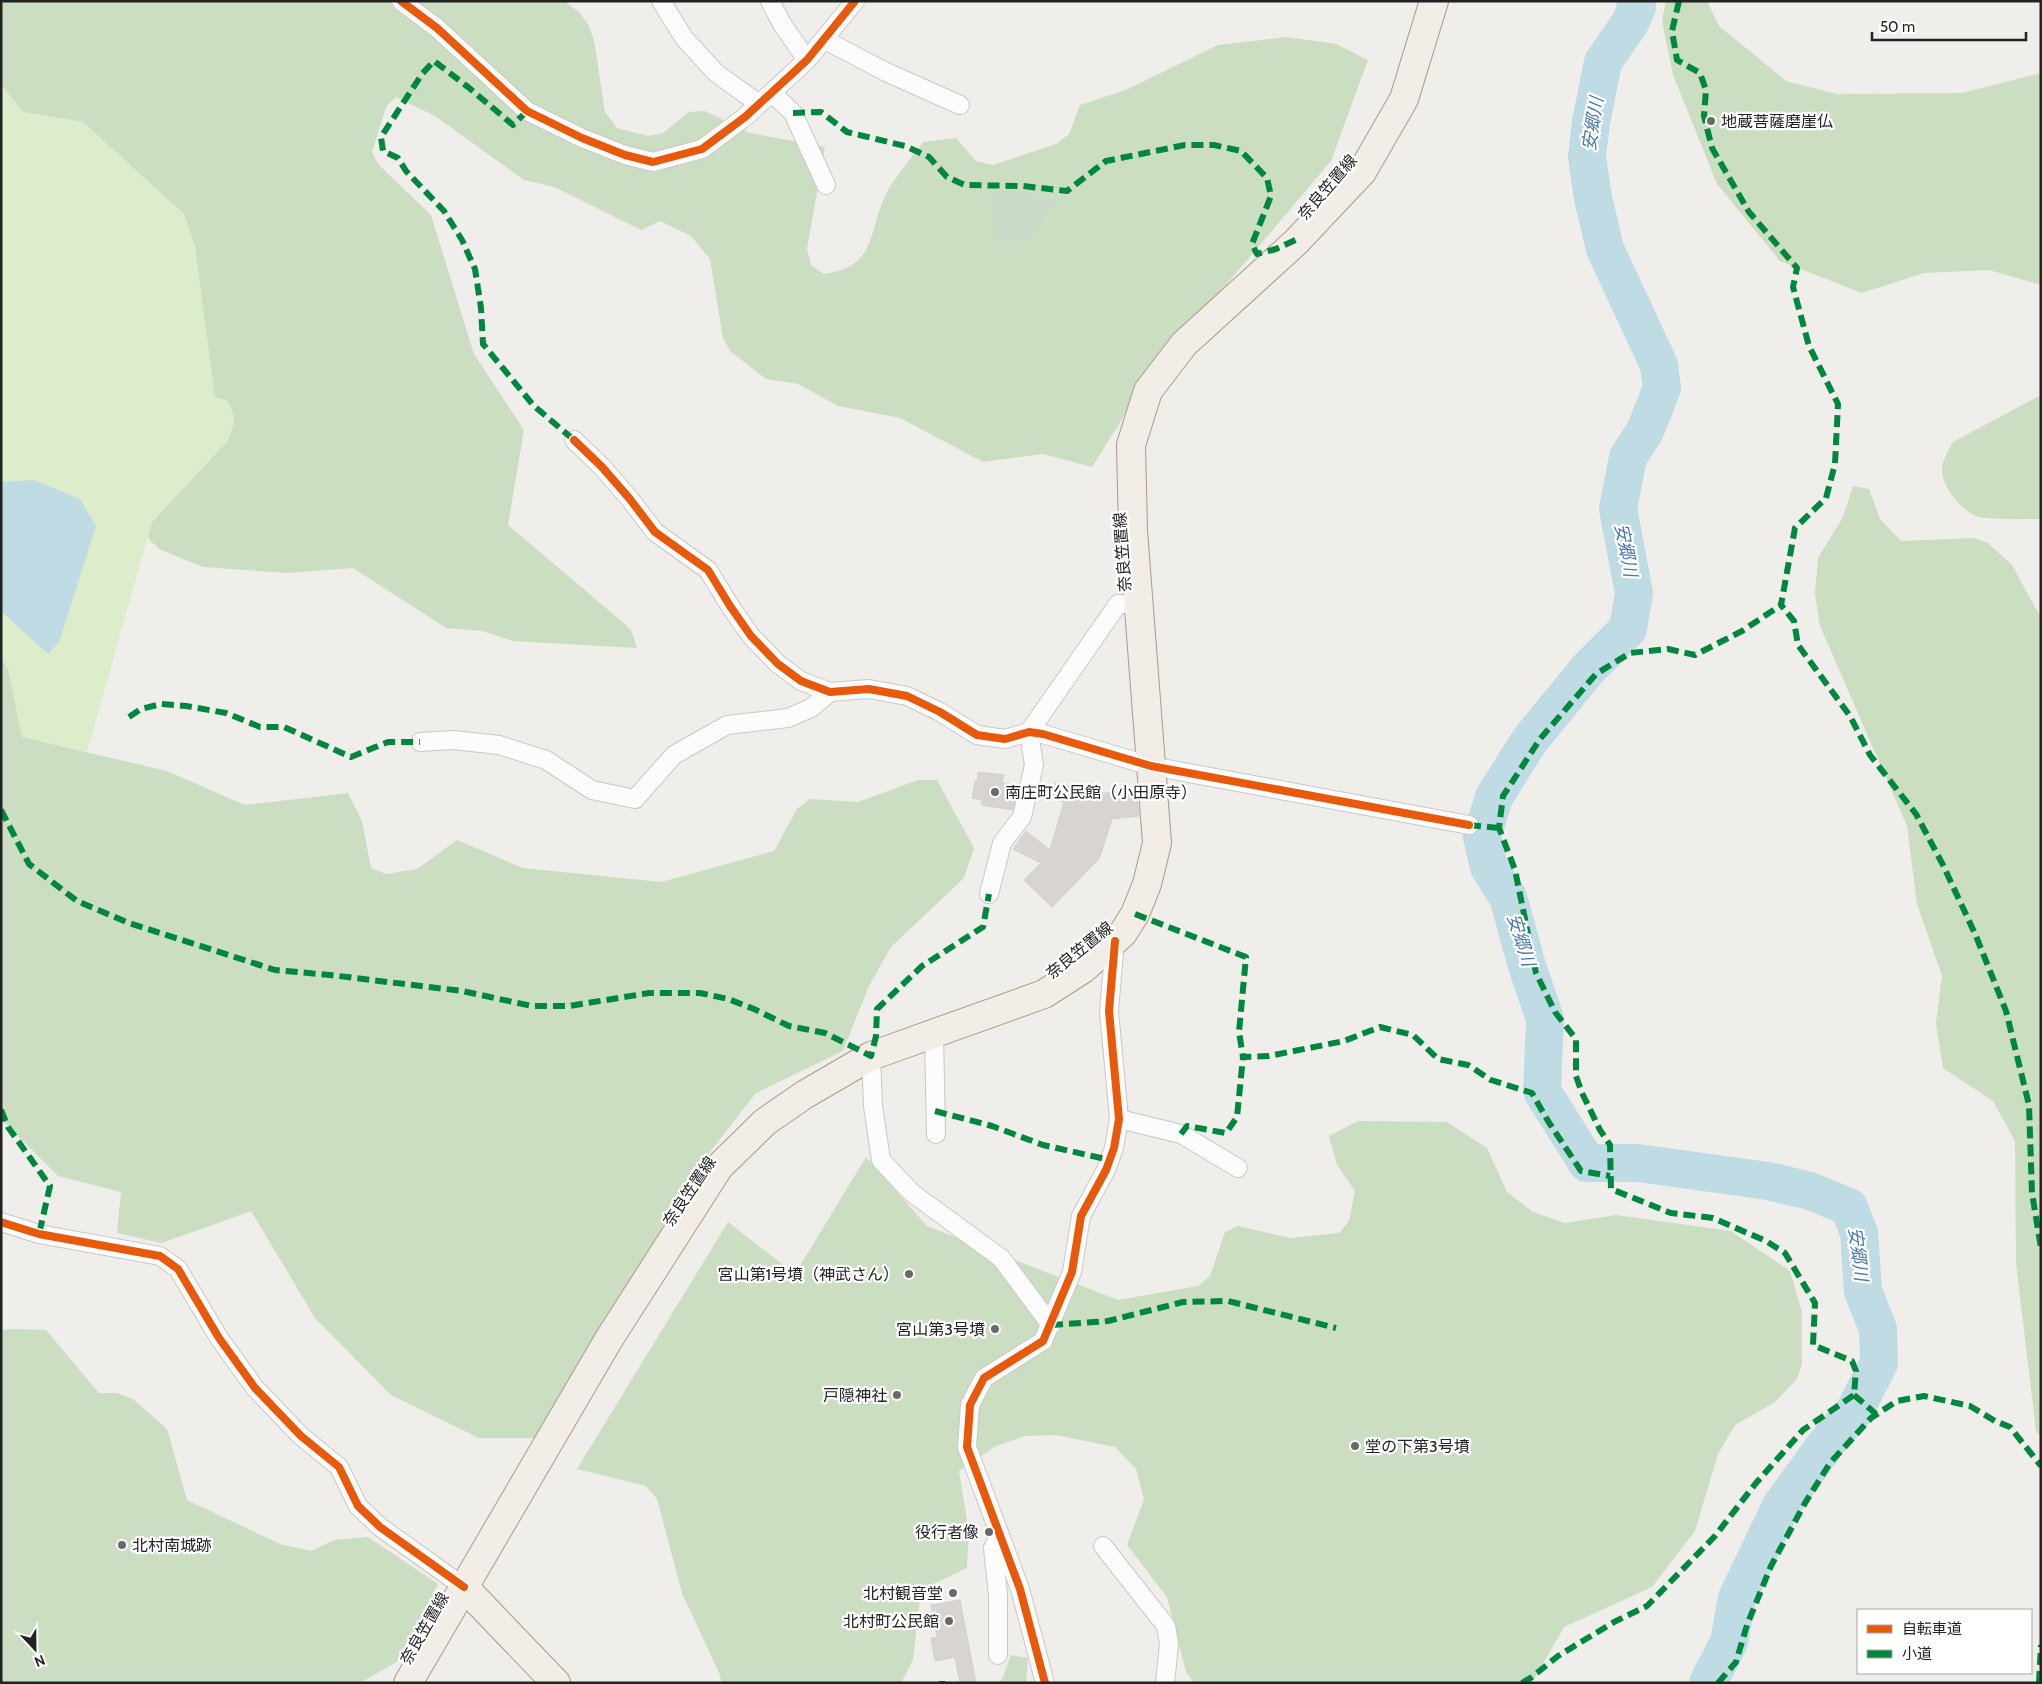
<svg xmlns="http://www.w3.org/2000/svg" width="2042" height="1684" viewBox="0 0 2042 1684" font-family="Cabin,'Noto Sans JP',sans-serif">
  <rect width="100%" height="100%" fill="#f0eeeb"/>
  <path fill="#ddeccb" d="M1,84L23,112L83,122L184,214L195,246L226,400C238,417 235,424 227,442L152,522L87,752L22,737L8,669L1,658Z"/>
  <g fill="#cbdec1" fill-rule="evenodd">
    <path d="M1,1H564L579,12L588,24L594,40L605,112L617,128L648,136L663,133L689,112L705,111L750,133L825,147L807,249L811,265L824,274C876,267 868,234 885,196C893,179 912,157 923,142L956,138L976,161L993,165L1056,144L1069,134L1080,105L1128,89L1218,45L1287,37L1336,44L1368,60L1331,161L1149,376L1092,467L1043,454L983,462L900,418L838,406L798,384L766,379L730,351L723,338L710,259L691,236L660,221L641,230L554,187L524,180L435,116L396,97L386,107L372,152L379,165L431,215L474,354L524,430L508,525L619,619L631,630L637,648L513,641L482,631L446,628L353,568L287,573L203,567L159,549L148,538L152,522L227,442C235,424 238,417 226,400L215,397L195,246L184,214L83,122L23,112L1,84ZM1033,228L1024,241L996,239Z"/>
    <polygon points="1666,1 1707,1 1719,26 1786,81 1837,94 1962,93 2041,73 2041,285 1989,270 1924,273 1862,293 1780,261 1717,184 1673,75 1662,21"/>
    <path d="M2041,395V519C2025,519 1993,520 1979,517C1963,512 1942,488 1942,470C1942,460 1949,450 1953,442Z"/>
    <polygon points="1853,486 1869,489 1880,519 1901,541 1973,538 1988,543 2012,565 2041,618 2041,1437 2036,1431 2016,1263 2015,1141 1993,1101 1943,1068 1936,1023 1942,976 1917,904 1907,826 1820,626 1815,594 1818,558 1843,517"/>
    <polygon points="1,658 8,669 22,737 167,771 245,805 348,793 362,821 371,868 386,874 417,869 457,840 523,868 661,882 774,851 797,809 810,799 858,802 918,780 937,780 974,848 964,878 891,947 868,988 843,1051 756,1093 710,1152 539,1438 479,1438 391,1395 315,1318 251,1211 162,1243 117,1233 121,1192 58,1176 1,1119"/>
    <polygon points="1358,1121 1447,1122 1487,1148 1507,1192 1533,1212 1565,1223 1616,1215 1731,1231 1790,1271 1802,1312 1802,1364 1797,1379 1775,1402 1735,1425 1718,1454 1695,1531 1652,1587 1564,1627 1532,1683 1194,1683 1186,1672 1167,1597 1127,1545 1144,1499 1136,1469 1115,1447 1056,1435 1025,1436 996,1446 959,1471 969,1533 967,1568 921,1590 913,1660 901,1683 721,1683 720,1675 682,1593 657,1499 646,1486 577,1469 728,1222 795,1274 866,1157 927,1226 1118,1300 1198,1286 1210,1276 1225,1232 1238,1226 1290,1238 1339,1233 1349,1221 1355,1191 1337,1165 1329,1136"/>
    <polygon points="14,1329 46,1330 99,1393 117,1393 133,1399 167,1429 187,1500 280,1544 311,1551 334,1540 368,1537 438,1584 402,1659 360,1683 1,1683 1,1330"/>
    <polygon points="1011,1655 1028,1658 1026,1683 999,1683 1003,1677"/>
  </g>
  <polygon fill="#cadbca" points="993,189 1026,191 1056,200 1024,242 996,239"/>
  <polygon fill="#bfdbe3" points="34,480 80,499 96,526 59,642 48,654 1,611 1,482"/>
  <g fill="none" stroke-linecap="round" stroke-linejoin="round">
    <polyline stroke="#bfdbe3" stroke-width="38" points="1635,1 1637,7 1630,23 1603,62 1591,122 1587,157 1593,198 1605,249 1659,365 1662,388 1645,431 1628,457 1618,509 1634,593 1628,629 1588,669 1530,740 1494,797 1482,837 1489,867 1508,897 1527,966 1545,1019 1542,1091 1587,1163 1638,1163 1768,1181 1810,1191 1849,1207 1859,1233 1863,1291 1878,1329 1879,1363 1855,1410 1826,1444 1781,1506 1737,1598 1729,1642 1708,1683"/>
  </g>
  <g fill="#d7d4d2" stroke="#d3d0cc">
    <polygon points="978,772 1004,775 1002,783 1018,785 1013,810 981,805 982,800 972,798 975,781 977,782"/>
    <polygon points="1055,783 1087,789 1086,795 1136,790 1139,816 1112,819 1099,859 1052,907 1024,880 1041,863 1013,849 1026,831 1050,850 1064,802 1052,799"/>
    <polygon points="960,1600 976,1683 960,1683 955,1657 935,1661 931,1638 937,1637 931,1605"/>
  </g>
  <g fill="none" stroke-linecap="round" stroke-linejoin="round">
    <defs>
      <g id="minor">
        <polyline points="401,1 437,28 527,111 582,138 625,155 653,162 702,149 745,117 807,60 855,1"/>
        <polyline points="661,1 684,38 716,73 759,104"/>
        <polyline points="770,1 782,24 807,60"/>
        <polyline points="825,40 886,72 960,105"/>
        <polyline points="772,93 793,113 826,185"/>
        <polyline points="574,440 602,467 629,498 655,532 708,570 730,606 751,636 778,664 801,681 830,692 869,689 907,696 940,712 977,735 1005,739 1029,732 1043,734 1151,766 1469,825"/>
        <polyline points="420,742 453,740 499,745 546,760 592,790 635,799 674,755 727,725 788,718 811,708 830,692"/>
        <polyline points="989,894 1002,843 1022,817 1034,765 1029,732 1118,604 1139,604"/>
        <polyline points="934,1034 936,1134"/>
        <polyline points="871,1056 873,1106 881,1160 912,1193 1001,1258 1051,1325"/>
        <polyline points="1119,1119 1181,1134 1238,1168"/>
        <polyline points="1,1222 39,1234 160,1256 178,1269 219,1338 255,1388 301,1436 339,1467 358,1506 380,1527 464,1587"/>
        <polyline points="1103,1546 1166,1626 1169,1644 1165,1683"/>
        <polyline points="998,1655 998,1595 993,1548 1000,1535"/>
        <polyline points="1045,1683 1020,1589 967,1447 970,1405 984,1378 1043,1341 1072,1272 1081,1216 1106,1170 1114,1148 1119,1119 1109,1011 1115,941"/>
      </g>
      <g id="primary">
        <polyline points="464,1587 556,1683"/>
        <polyline points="408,1683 609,1339 719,1167 765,1122 804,1095 871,1056 1044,994 1083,969 1123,933 1135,914 1147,884 1157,843 1133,531 1131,445 1148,391 1184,344 1296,242 1362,172 1404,99 1434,1"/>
      </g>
    </defs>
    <use href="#minor" stroke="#c9c8c7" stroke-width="20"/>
    <use href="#primary" stroke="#a79c86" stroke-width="30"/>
    <use href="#minor" stroke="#fdfcfc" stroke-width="18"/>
    <use href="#primary" stroke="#f3ede7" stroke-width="28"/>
    <g stroke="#00873e" stroke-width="6" stroke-dasharray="12 6" stroke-linecap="butt">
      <polyline points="1679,1 1672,31 1677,60 1700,73 1706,90 1704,116 1712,148 1749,212 1797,268 1793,287 1809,346 1838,404 1835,464 1826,498 1795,528 1781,605 1794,621 1798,645 1850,716 1870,755 1916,814 1943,865 1976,936 2006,1011 2029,1105 2032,1193 2041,1248"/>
      <polyline points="527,111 513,125 468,87 434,61 422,74 381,137 383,151 398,158 406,171 444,211 462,240 475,269 481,308 483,344 534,406 574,440"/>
      <polyline points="793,113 821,112 847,132 905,146 929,157 947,177 965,185 1023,186 1067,191 1106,161 1185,145 1214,145 1241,151 1267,178 1271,196 1252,244 1257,254 1276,249 1300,238"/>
      <polyline points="129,717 141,709 161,704 186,706 226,713 260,727 284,727 351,757 388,742 420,742"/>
      <polyline points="1,810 29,864 77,901 129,923 275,970 330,975 462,991 532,1006 569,1006 649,993 700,993 728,999 754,1009 789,1026 825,1033 871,1056 876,1036 877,1009 922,966 983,927 989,894"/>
      <polyline points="1469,825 1499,828"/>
      <polyline points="1135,914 1246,957 1239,1032 1243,1057 1269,1056 1344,1041 1380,1027 1413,1035 1438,1059 1468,1065 1491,1080 1532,1093 1548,1121 1581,1171 1610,1176"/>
      <polyline points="1,1110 8,1127 50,1186 39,1234"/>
      <polyline points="935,1111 992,1126 1043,1145 1110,1160"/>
      <polyline points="1181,1134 1187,1126 1226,1133 1237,1117 1243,1057"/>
      <polyline points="1051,1325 1108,1321 1183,1302 1228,1301 1336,1328"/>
      <polyline points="1854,1395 1876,1414"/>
      <polyline points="942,1681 942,1683"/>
      <polyline points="1522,1683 1532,1677 1558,1656 1614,1622 1647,1606 1715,1536 1756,1483 1803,1430 1854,1395 1856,1371 1852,1361 1813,1345 1815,1303 1785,1253 1766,1241 1713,1218 1671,1213 1611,1189 1610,1145 1600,1130 1582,1093 1576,1076 1576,1039 1555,1012 1536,973 1515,870 1499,828 1503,796 1540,739 1596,674 1630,653 1668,649 1695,655 1742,631 1781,605"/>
      <polyline points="1718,1683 1736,1662 1747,1625 1771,1566 1805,1503 1830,1463 1871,1418 1897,1401 1924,1396 1970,1406 1995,1421 2010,1427 2041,1466"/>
      <polyline points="2039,1683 2041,1645"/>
    </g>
    <defs>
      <g id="cycleway">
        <polyline points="401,1 437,28 527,111 582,138 625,155 653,162 702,149 745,117 807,60 855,1"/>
        <polyline points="574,440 602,467 629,498 655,532 708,570 730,606 751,636 778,664 801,681 830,692 869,689 907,696 940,712 977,735 1005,739 1029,732 1043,734 1151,766 1469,825"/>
        <polyline points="1,1222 39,1234 160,1256 178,1269 219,1338 255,1388 301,1436 339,1467 358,1506 380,1527 464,1587"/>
        <polyline points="1045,1683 1020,1589 967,1447 970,1405 984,1378 1043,1341 1072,1272 1081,1216 1106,1170 1114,1148 1119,1119 1109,1011 1115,941"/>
      </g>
    </defs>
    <use href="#cycleway" stroke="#fff" stroke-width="11"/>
    <use href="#cycleway" stroke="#e8590c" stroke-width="8"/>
  </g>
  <g fill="#6a6968" stroke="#fff" stroke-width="2">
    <circle cx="1711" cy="121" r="5"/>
    <circle cx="995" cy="792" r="5"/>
    <circle cx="909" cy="1274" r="5"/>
    <circle cx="995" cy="1329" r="5"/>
    <circle cx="897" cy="1395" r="5"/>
    <circle cx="1355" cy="1446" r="5"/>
    <circle cx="989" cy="1532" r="5"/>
    <circle cx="122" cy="1545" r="5"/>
    <circle cx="953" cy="1593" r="5"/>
    <circle cx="949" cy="1621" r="5"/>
  </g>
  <g text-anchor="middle" stroke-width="4.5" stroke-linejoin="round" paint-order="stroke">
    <g font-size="16" fill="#222" stroke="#fff" text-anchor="end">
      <text x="1721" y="127" text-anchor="start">地蔵菩薩磨崖仏</text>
      <text x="1005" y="798" text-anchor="start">南庄町公民館（小田原寺）</text>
      <text x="899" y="1280">宮山第1号墳（神武さん）</text>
      <text x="985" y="1335">宮山第3号墳</text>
      <text x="887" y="1401">戸隠神社</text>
      <text x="1365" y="1452" text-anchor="start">堂の下第3号墳</text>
      <text x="979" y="1538">役行者像</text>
      <text x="132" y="1551" text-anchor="start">北村南城跡</text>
      <text x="943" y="1599">北村観音堂</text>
      <text x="939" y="1627">北村町公民館</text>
    </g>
    <g font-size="16" fill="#222" stroke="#fff">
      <text transform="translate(1327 187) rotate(-49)" y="6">奈良笠置線</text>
      <text transform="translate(1122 552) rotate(-94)" y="6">奈良笠置線</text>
      <text transform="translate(1079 950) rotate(-39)" y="6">奈良笠置線</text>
      <text transform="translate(689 1191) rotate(-56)" y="6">奈良笠置線</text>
      <text transform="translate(424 1628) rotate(-60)" y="6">奈良笠置線</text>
    </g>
    <g font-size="18" font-style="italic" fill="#4a7aab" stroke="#fff">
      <text transform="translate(1593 124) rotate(-81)" y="6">安郷川</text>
      <text transform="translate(1626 550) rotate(79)" y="6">安郷川</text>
      <text transform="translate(1521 940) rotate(73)" y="6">安郷川</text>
      <text transform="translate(1858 1254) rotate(83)" y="6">安郷川</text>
    </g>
  </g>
  <rect width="2042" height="1684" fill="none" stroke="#222222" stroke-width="5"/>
  <rect x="1857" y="1609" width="175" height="65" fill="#ffffff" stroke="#a7a7a7"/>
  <rect x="1867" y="1625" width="25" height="8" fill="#e8590c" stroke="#a7a7a7"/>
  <text x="1902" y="1634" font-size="15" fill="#222222">自転車道</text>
  <rect x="1867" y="1650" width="25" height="8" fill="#00873e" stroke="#a7a7a7"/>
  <text x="1902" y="1659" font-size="15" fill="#222222">小道</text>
  <g transform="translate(35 1649) rotate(158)" stroke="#ffffff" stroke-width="4" paint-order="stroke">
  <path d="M0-4L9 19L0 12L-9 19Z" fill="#222222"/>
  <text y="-8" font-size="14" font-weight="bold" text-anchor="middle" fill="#222222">N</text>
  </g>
  <path d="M1872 32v8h154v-8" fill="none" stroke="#222222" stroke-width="2.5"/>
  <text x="1880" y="32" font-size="15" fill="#222222" stroke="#ffffff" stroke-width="4" paint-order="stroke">50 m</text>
</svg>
